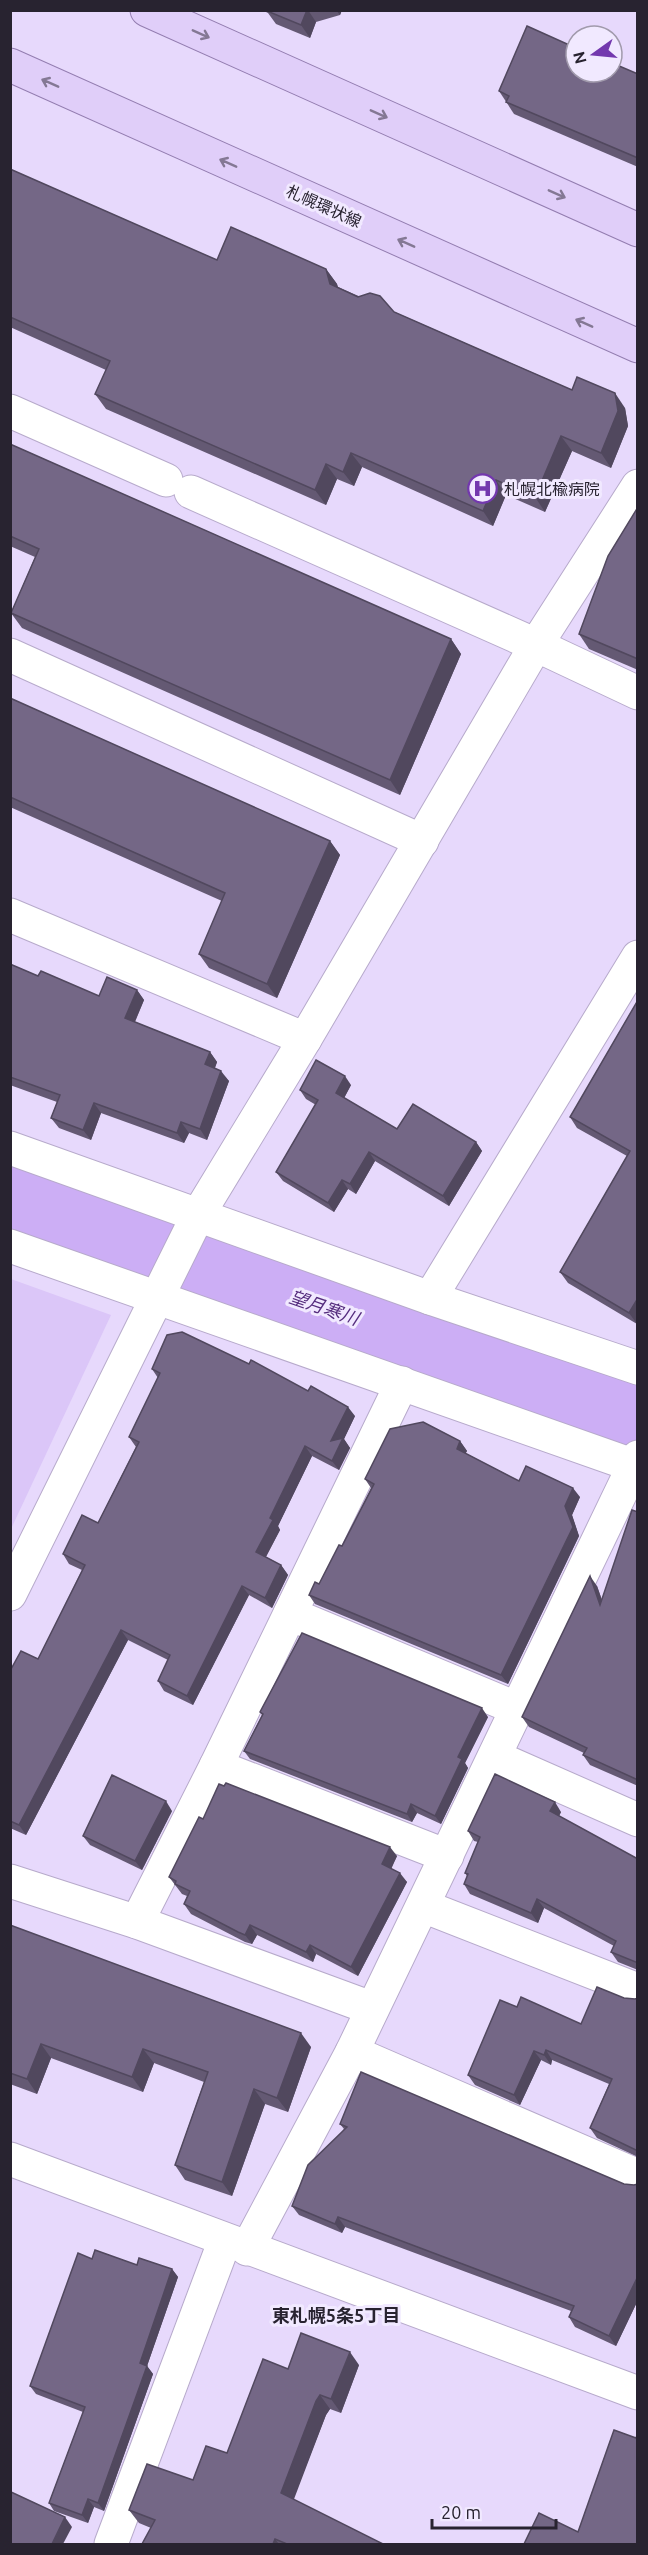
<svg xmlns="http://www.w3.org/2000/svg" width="648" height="2555" viewBox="0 0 648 2555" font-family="Ubuntu,'Noto Sans JP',sans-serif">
  <rect width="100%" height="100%" fill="#e7d9fc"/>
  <polygon fill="#dbc6f8" points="11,1279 111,1315 11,1529 10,1279"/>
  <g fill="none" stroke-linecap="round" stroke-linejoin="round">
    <polyline stroke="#ccaef5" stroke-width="75" points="10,1197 638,1418"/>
    <defs>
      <g id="minor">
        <polyline points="10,411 166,480"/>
        <polyline points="191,492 536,645 638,693"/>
        <polyline points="10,655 422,841"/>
        <polyline points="10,915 305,1039"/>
        <polyline points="10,1148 430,1298 638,1368"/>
        <polyline points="10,1246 638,1467"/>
        <polyline points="430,1298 638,957"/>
        <polyline points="10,1594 198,1215 305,1039 536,645 638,486"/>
        <polyline points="290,1614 518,1709"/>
        <polyline points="495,1757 638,1820"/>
        <polyline points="216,1766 447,1856"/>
        <polyline points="10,1881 137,1922 371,2008"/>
        <polyline points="423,1906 638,1990"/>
        <polyline points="137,1922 216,1766 402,1383"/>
        <polyline points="352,2052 638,2176"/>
        <polyline points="10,2159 638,2393"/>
        <polyline points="247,2249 352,2052 638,1457"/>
        <polyline points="111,2544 225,2240"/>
      </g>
      <g id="primary">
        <polyline points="147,10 638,230"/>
        <polyline points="10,65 638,346"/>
      </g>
    </defs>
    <use href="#minor" stroke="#b7aacb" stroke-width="35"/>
    <use href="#primary" stroke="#937db0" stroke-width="35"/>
    <use href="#minor" stroke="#fff" stroke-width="33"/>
    <use href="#primary" stroke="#e0cef9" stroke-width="33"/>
  </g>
  <g fill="#645973">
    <polygon points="262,10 342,10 340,15 316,22 310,38 276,24 268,13"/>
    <polygon points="638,74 638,167 514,114 499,91"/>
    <polygon points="10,169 217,260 326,269 337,284 338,287 572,390 625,408 628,426 611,468 572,451 545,512 506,495 493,526 362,467 354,486 337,479 326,505 106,409 95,394 106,370 10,327"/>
    <polygon points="10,444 451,639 461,654 400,795 22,628 11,613 35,557 10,546"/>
    <polygon points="638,507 638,670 589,649 579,634"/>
    <polygon points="10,698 330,841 340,855 277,998 209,968 199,954 222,901 10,807"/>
    <polygon points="10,964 38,976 99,996 137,990 144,1000 135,1022 210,1052 217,1062 215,1068 229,1081 207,1140 189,1133 184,1143 101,1113 91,1140 59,1128 51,1118 57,1102 10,1085"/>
    <polygon points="638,1000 637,1324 568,1283 560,1272 627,1156 577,1128 570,1117"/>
    <polygon points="351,1085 344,1098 397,1129 476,1142 482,1151 449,1206 375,1161 356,1194 348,1189 334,1212 283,1181 276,1172 316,1105 306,1099 300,1090"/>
    <polygon points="152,1369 355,1416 344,1439 350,1448 339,1470 312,1456 278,1526 280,1530 266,1557 281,1565 288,1575 272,1608 249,1595 193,1705 164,1691 158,1681 168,1660 128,1640 26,1835 10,1828 10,1671 38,1659 82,1570 69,1564 63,1554 98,1523 136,1447 129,1437 158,1378"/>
    <polygon points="460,1441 467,1451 465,1453 519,1481 580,1497 572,1515 579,1536 508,1684 315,1604 309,1595 319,1584 342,1546 371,1488 365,1479"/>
    <polygon points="638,1512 638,1786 590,1765 583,1755 584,1753 529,1727 522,1717 597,1586 602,1600"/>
    <polygon points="260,1712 488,1717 465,1763 468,1768 441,1824 417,1813 412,1822 250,1759 244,1751 262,1715"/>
    <polygon points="172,1811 142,1870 90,1845 83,1836"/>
    <polygon points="561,1812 559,1816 638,1859 638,1970 618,1962 611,1952 614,1946 544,1908 538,1923 470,1894 464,1884 467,1876 465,1873 478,1842 474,1841 468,1831"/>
    <polygon points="203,1819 397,1856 391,1868 407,1882 358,1976 316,1954 313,1962 257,1935 252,1944 245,1942 191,1914 184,1904 187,1896 182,1894 169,1877"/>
    <polygon points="10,1925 311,2047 288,2112 265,2104 232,2196 185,2180 175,2165 204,2082 154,2063 143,2092 51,2058 37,2094 10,2084"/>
    <polygon points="624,1998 635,1999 638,1998 638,2157 597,2138 590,2128 609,2084 552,2060 551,2065 541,2060 520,2105 475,2085 468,2075 517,2007 581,2024"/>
    <polygon points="340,2124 624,2184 634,2185 638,2184 638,2300 616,2346 575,2327 569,2317 571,2311 345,2227 342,2233 299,2215 292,2206 344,2129"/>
    <polygon points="92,2259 172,2269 178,2277 147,2366 153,2374 104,2511 94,2507 88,2523 54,2511 49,2503 83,2412 36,2394 30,2386"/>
    <polygon points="359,2365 341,2413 330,2409 326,2415 293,2499 383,2544 142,2544 151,2528 139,2523 129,2510 193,2480 227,2453 288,2369"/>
  </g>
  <g fill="#51485e">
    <polygon points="307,10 308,10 316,22 310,38 301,25"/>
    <polygon points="336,10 342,10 340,15"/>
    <polygon points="326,269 337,284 340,298 330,284"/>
    <polygon points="615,393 625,408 628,426 611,468 601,453"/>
    <polygon points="561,436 572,451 545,512 535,497"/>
    <polygon points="351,453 362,467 354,486 343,472"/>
    <polygon points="326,464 337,479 326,505 315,490"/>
    <polygon points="496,480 506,495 493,526 483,511"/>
    <polygon points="451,639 461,654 400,795 390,780"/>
    <polygon points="330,841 340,855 277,998 267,984"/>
    <polygon points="137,990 144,1000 132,1028 125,1018"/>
    <polygon points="210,1052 217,1062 212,1075 205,1064"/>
    <polygon points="221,1071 229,1081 207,1140 200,1129"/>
    <polygon points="345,1076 351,1085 342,1102 336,1093"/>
    <polygon points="94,1103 101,1113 91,1140 83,1130"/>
    <polygon points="181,1122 189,1133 184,1143 177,1133"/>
    <polygon points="476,1142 482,1151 449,1206 443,1196"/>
    <polygon points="369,1152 375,1161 356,1194 350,1184"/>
    <polygon points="342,1180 348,1189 334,1212 328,1203"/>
    <polygon points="638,1298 638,1323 637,1324 629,1313"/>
    <polygon points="348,1407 355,1416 344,1439 350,1448 339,1470 332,1461 331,1441"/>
    <polygon points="460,1441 467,1451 463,1458 457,1449"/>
    <polygon points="305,1446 312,1456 278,1526 280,1530 263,1562 256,1552 270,1518"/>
    <polygon points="573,1488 580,1497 572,1515 579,1536 508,1684 501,1675 565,1506"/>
    <polygon points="281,1565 288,1575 272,1608 265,1598"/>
    <polygon points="590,1576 597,1586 607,1615 600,1605"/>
    <polygon points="242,1586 249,1595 193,1705 187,1696"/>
    <polygon points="121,1630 128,1640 26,1835 19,1825"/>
    <polygon points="482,1708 488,1717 465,1763 468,1768 441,1824 435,1816 458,1757"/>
    <polygon points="166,1801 172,1811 142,1870 135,1861"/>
    <polygon points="555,1802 561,1812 557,1820 550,1811"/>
    <polygon points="411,1804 417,1813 412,1822 407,1814"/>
    <polygon points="390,1847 397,1856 389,1874 382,1864"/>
    <polygon points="400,1873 407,1882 358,1976 351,1967"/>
    <polygon points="537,1899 544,1908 538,1923 531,1913"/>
    <polygon points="250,1925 257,1935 252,1944 245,1935"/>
    <polygon points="310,1945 316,1954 313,1962 306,1952"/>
    <polygon points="301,2033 311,2047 288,2112 277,2098"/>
    <polygon points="41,2044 51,2058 37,2094 27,2079"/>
    <polygon points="143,2049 154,2063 143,2092 132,2077"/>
    <polygon points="546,2050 552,2060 551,2065 544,2055"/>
    <polygon points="534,2051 541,2060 520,2105 514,2095"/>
    <polygon points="254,2089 265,2104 232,2196 222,2182"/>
    <polygon points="338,2217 345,2227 342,2233 335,2224"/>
    <polygon points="172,2269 178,2277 146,2369 147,2366 153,2374 104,2511 98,2503 140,2363"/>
    <polygon points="638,2276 638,2300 616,2346 609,2336"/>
    <polygon points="350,2352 359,2365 341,2413 331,2399"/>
    <polygon points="320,2395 330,2409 326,2415 291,2507 281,2493 316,2401"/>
    <polygon points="88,2499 94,2507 88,2523 82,2515"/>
    <polygon points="65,2517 72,2527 63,2544 52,2544"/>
    <polygon points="275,2539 279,2544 273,2544"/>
  </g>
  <g fill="#746786" stroke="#51485e" stroke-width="1.5">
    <polygon points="267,10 307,10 301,25 267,11"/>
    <polygon points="527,26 576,48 576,72 612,72 612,63 638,74 638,158 506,102 509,96 499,91"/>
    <polygon points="10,169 217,260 231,227 326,269 330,284 358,297 370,293 380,296 394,312 572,390 577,377 615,393 618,411 601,453 561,436 535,497 496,480 483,511 351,453 343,472 326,464 315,490 95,394 110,361 10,317"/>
    <polygon points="10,444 451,639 390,780 11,613 39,549 10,536"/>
    <polygon points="638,507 638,659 579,634 608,556"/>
    <polygon points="10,698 330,841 267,984 199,954 225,893 10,797"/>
    <polygon points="10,964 38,976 41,971 99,996 107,977 137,990 125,1018 210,1052 205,1064 221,1071 200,1129 181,1122 177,1133 94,1103 83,1130 51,1118 60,1095 10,1077"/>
    <polygon points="638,1000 638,1298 629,1313 560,1272 630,1151 570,1117"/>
    <polygon points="316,1060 345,1076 336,1093 397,1129 413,1104 476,1142 443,1196 369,1152 350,1184 342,1180 328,1203 276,1172 318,1100 300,1090"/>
    <polygon points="182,1332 249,1364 251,1360 308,1391 311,1386 348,1407 331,1441 343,1438 332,1461 305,1446 270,1518 273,1520 256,1552 281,1565 265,1598 242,1586 187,1696 158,1681 170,1655 121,1630 19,1825 10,1821 10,1671 21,1651 38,1659 85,1565 63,1554 82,1515 98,1523 139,1442 129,1437 160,1373 152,1369 167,1335"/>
    <polygon points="423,1422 460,1441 457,1449 519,1481 526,1466 573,1488 565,1506 573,1527 501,1675 309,1595 315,1582 319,1584 339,1545 342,1546 374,1484 365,1479 390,1429"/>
    <polygon points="632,1510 638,1512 638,1780 583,1755 587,1748 522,1717 590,1576 600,1605"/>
    <polygon points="302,1633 482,1708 458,1757 462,1759 435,1816 411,1804 407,1814 244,1751 263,1714 260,1712"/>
    <polygon points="495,1774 555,1802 550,1811 638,1859 638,1963 611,1952 616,1941 537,1899 531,1913 464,1884 468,1874 465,1873 480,1837 468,1831"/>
    <polygon points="112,1775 166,1801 135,1861 83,1836"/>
    <polygon points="226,1783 390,1847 382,1864 400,1873 351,1967 310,1945 306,1952 250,1925 245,1935 238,1932 184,1904 190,1891 175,1884 176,1881 169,1877 199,1817 203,1819 219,1784 224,1786"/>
    <polygon points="10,1925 301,2033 277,2098 254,2089 222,2182 175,2165 208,2072 143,2049 132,2077 41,2044 27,2079 10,2073"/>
    <polygon points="597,1987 624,1998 635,1999 638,1998 638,2151 590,2128 612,2079 546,2050 544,2055 534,2051 514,2095 468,2075 500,2000 517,2007 521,1997 581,2024"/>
    <polygon points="361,2072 624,2184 634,2185 638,2184 638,2276 609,2336 569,2317 574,2306 338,2217 335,2224 292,2206 308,2165 347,2127 340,2124"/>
    <polygon points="95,2250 137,2265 139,2258 172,2269 140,2363 147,2366 98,2503 88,2499 82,2515 49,2503 85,2407 30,2386 78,2253 92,2259"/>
    <polygon points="301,2333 350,2352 331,2399 320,2395 316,2401 281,2493 383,2544 287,2544 275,2539 273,2544 142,2544 155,2520 129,2510 147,2464 193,2480 206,2446 227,2453 263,2359 288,2369"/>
    <polygon points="614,2430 636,2438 638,2433 638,2544 524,2544 539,2513 578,2532"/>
    <polygon points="11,2492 65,2517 52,2544 10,2544"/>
  </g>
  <defs><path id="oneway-shaft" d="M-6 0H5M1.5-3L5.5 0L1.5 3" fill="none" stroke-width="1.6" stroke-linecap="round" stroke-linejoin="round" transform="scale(1.5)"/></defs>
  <g stroke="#847894">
    <use href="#oneway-shaft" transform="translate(201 34) rotate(24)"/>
    <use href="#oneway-shaft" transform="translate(50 83) rotate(-156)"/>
    <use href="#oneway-shaft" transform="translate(379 114) rotate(24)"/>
    <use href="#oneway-shaft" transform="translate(228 163) rotate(-156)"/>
    <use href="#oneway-shaft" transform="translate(557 194) rotate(24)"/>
    <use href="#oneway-shaft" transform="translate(406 243) rotate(-156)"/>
    <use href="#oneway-shaft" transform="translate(584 323) rotate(-156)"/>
  </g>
  <defs>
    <symbol id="hospital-ring" viewBox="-11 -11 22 22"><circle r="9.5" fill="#f1e9ff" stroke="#7338ae" stroke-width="1.5"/><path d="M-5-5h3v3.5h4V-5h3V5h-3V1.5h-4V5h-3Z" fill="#7338ae"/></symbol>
  </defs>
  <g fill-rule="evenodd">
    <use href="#hospital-ring" x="466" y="472" width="33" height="33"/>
  </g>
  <g text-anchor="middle" stroke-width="6" stroke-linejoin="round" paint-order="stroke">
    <g font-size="16" fill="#282330" stroke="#f1e9ff">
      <text transform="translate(324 206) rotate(24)" y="6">札幌環状線</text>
    </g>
    <g font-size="16" fill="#282330" stroke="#f1e9ff" text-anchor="start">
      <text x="504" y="495">札幌北楡病院</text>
    </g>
    <g font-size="18" font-style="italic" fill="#552d7e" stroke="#f1e9ff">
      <text transform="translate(324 1308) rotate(19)" y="6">望月寒川</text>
    </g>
    <g font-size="18" font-weight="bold" fill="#282330" stroke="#f1e9ff">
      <text x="336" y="2322">東札幌5条5丁目</text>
    </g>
  </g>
  <rect width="648" height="2555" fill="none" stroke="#282330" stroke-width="24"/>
  <g transform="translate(594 54) rotate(255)"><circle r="28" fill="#f1e9ff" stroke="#a19aac" stroke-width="1.5"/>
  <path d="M0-4.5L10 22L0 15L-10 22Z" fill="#7338ae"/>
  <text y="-9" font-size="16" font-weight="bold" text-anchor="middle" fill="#282330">N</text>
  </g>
  <path d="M432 2519v9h124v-9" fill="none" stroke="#282330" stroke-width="3"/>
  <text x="441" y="2519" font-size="18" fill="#282330" stroke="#f1e9ff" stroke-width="4.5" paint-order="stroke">20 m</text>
</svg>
